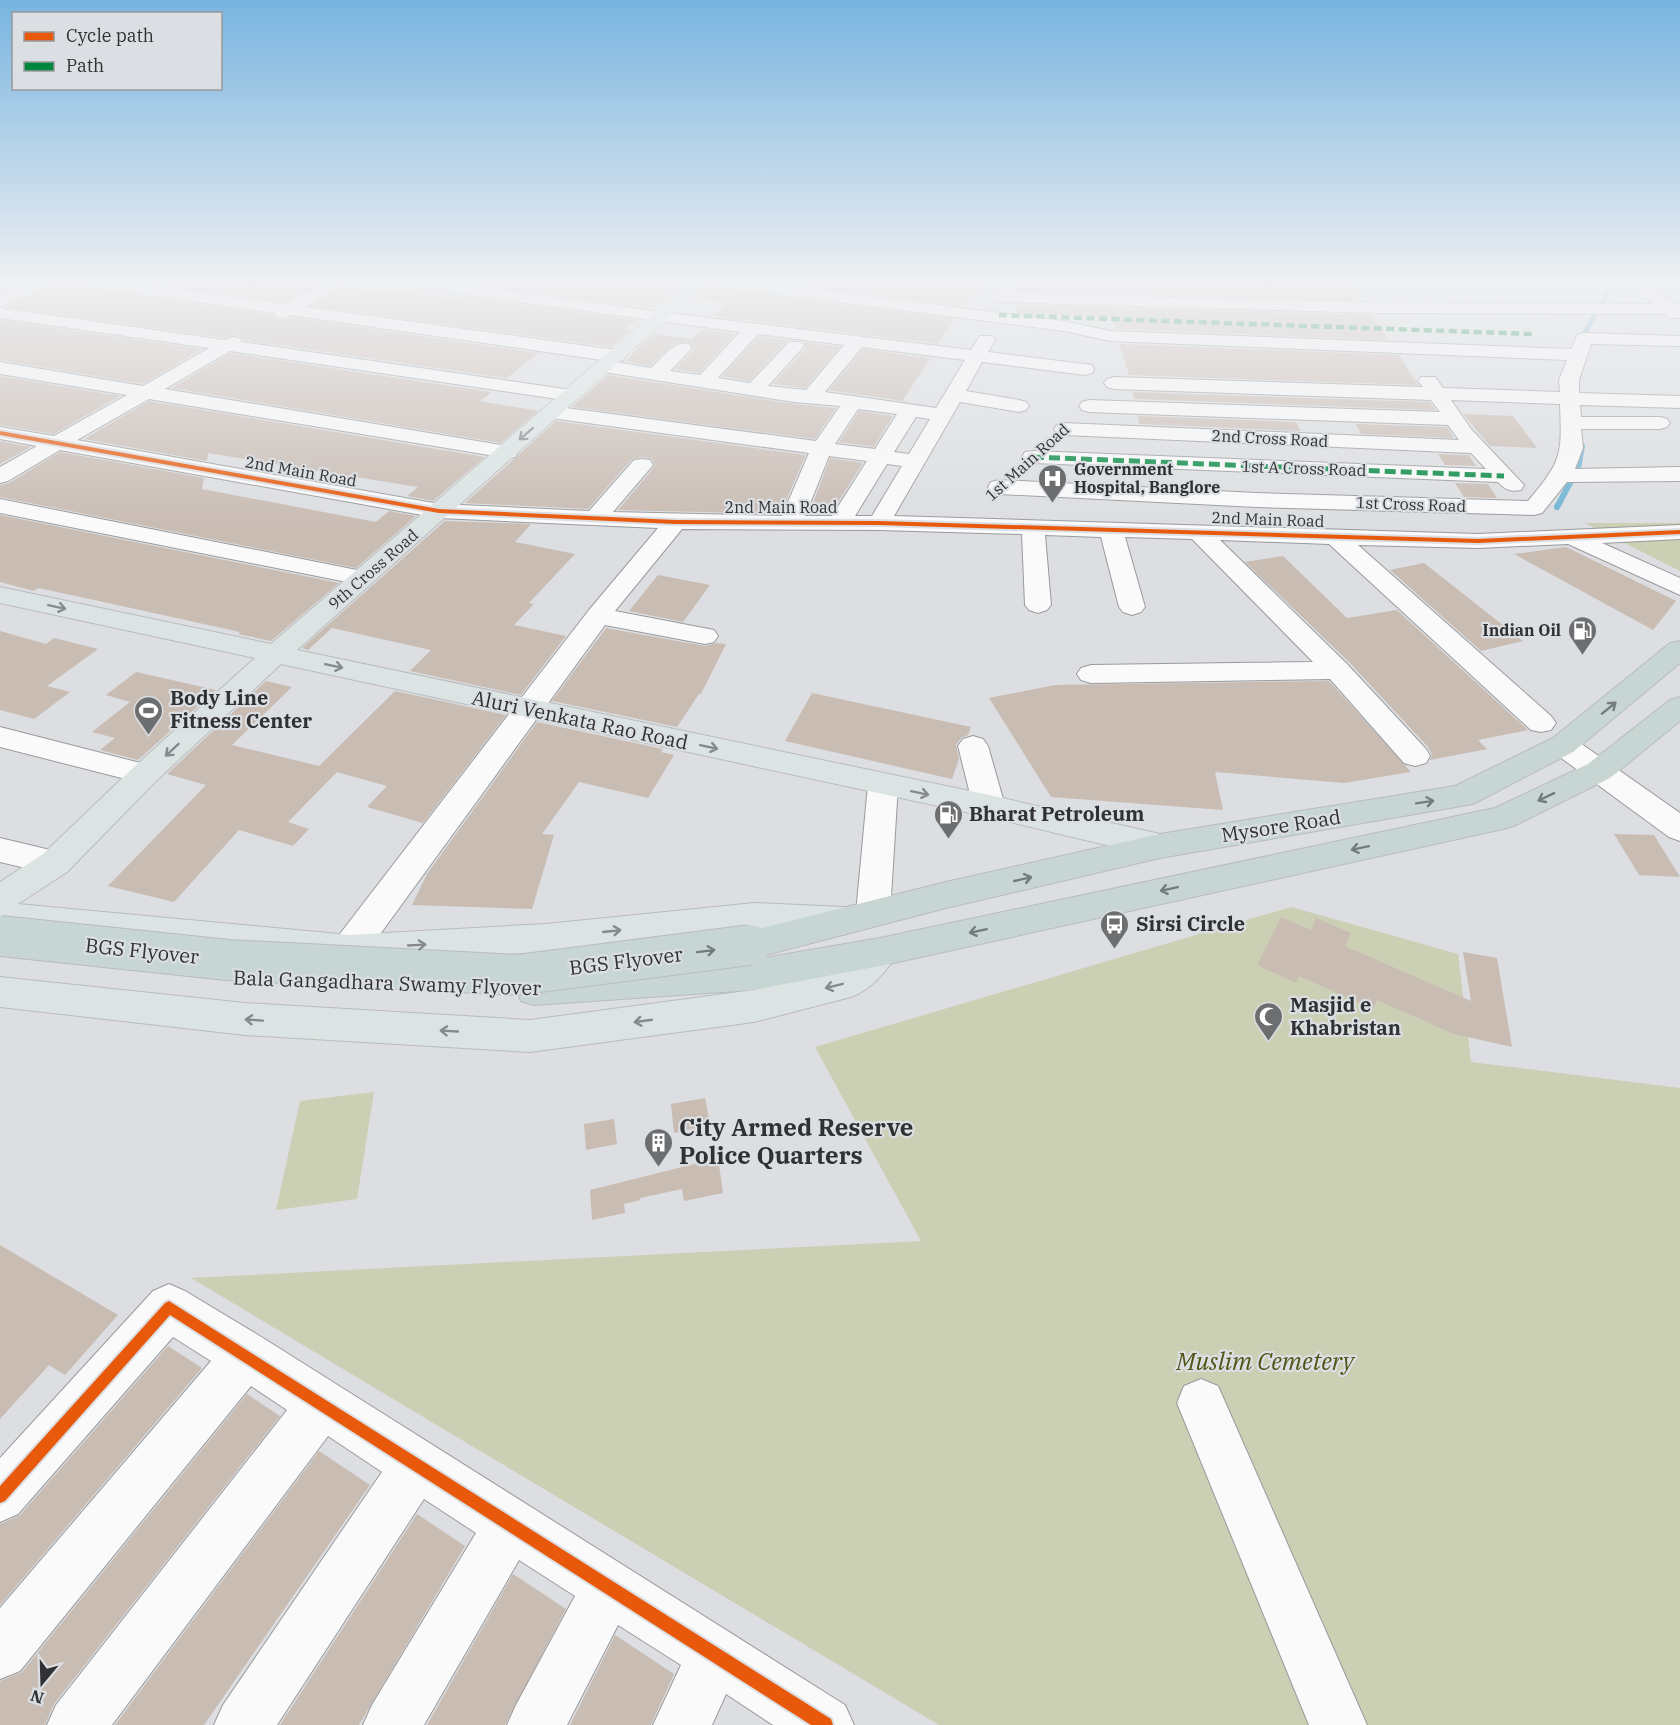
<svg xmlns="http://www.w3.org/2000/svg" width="1680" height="1725" viewBox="0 0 1680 1725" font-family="'IBM Plex Serif',serif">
  <rect width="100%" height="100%" fill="#dcdee1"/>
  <g fill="#cbcfb3">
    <polygon points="1585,523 1680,523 1680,571"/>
    <polygon points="1291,907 1458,954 1471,1062 1680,1088 1680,1725 939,1725 191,1278 921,1241 815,1047"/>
    <polygon points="374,1092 357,1199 276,1210 300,1101"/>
  </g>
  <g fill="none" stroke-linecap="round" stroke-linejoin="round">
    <g stroke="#70b5d3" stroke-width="4.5">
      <polyline points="1601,305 1611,284"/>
      <polyline points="1579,342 1596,314"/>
      <polyline points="1578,425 1582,448"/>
    </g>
    <polyline stroke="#70b5d3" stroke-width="6" points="1557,507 1578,468 1582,446"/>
  </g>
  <g fill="#c9bcb3">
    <polygon points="52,283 87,283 90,288 97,290 273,315 277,319 283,320 291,317 538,353 507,378 243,340 239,336 233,335 224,338 6,307 49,288"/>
    <polygon points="148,283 306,283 317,284 286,302"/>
    <polygon points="481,283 682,283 651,308 478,285"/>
    <polygon points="709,283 718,283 721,288 728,290 955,319 938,344 714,316 728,302 694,298"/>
    <polygon points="783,283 981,283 965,306"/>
    <polygon points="1014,283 1094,285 1094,283 1348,283 1359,300 1014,290"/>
    <polygon points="341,287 392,294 397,290 456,299 460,296 637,320 624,330 630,331 611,347 312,306"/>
    <polygon points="1016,305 1372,315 1389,340 1116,329 1113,317 1026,314 1017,313"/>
    <polygon points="0,320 202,349 143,384 0,360"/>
    <polygon points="702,329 735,334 699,373 675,369 694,350 689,342 672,345 650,366 625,361 653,334 692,339"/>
    <polygon points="759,336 788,340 749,381 722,376"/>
    <polygon points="804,342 840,347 805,388 773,384 806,348"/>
    <polygon points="1119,344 1399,355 1418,385 1129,375"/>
    <polygon points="863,349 930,358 903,400 909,402 829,390"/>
    <polygon points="230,353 492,392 480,401 538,411 501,443 172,388"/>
    <polygon points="608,375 794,404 836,408 815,439 572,407"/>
    <polygon points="0,376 120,396 54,434 0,425"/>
    <polygon points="1132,392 1430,402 1435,410 1134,399"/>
    <polygon points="149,401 485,457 433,501 407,496 418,487 208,453 207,461 84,439"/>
    <polygon points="859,411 893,416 874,447 839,442"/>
    <polygon points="1463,414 1513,416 1537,448 1490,446"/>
    <polygon points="1138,416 1296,422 1300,431 1139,424"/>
    <polygon points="556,421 806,455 780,514 618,510 655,466 652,459 642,457 632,459 588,509 465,503"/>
    <polygon points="1356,424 1447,427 1454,438 1361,434"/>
    <polygon points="0,441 31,447 0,464"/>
    <polygon points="60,452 204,478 202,489 376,522 389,511 416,516 356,568 0,497 0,485 9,483"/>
    <polygon points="1438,454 1469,455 1476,466 1445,465"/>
    <polygon points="830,458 863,463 835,507 813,503"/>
    <polygon points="1455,483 1488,484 1497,498 1464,497"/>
    <polygon points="0,515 339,583 271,641 238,634 240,632 99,601 38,588 34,591 0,582"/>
    <polygon points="445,521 531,524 515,542 575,554 529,603 534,604 514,625 566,636 521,695 410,671 431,650 332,628 308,650 302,648"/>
    <polygon points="1566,547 1611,569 1676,601 1653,630 1514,554"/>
    <polygon points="1283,556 1347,618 1397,610 1528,730 1478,740 1487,749 1430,760 1432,755 1428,747 1349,662 1245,562"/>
    <polygon points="1424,563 1523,641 1481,651 1390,570"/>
    <polygon points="658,575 710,585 683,622 629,611"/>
    <polygon points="606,628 705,646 716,643 726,644 701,694 699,694 677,727 552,701"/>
    <polygon points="0,631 46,644 54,638 98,649 47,686 70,692 34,719 0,710"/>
    <polygon points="136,672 216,690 138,760 100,750 115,738 92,732 130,702 106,695"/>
    <polygon points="266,681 292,687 232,745 319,766 395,691 506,715 423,823 367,807 387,786 337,772 288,822 309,829 293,846 239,830 174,902 108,886 206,785 167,774"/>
    <polygon points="1329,681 1411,772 1344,783 1215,772 1223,810 1051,797 989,698 1055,685"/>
    <polygon points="812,693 971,727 968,735 961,738 956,745 959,759 952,779 785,741"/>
    <polygon points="537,722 663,749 661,752 674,755 648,798 579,782 542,834 554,835 532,909 412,905 427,874"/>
    <polygon points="1614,834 1654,835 1680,877 1639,875"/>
    <polygon points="1281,917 1311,930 1316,918 1351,933 1345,946 1471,1001 1463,952 1497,958 1512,1047 1454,1034 1377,1000 1373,1009 1299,976 1296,983 1257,965"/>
    <polygon points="705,1098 710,1125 674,1133 671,1104"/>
    <polygon points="614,1119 617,1144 586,1150 584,1124"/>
    <polygon points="718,1158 723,1193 684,1201 682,1189 640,1198 640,1200 624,1204 625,1213 592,1220 590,1190"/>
    <polygon points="0,1245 118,1315 65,1375 49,1365 0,1419"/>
    <polygon points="168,1346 202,1368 0,1605 0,1524 20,1515"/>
    <polygon points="247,1394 280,1416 54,1704 45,1725 0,1725 0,1681 22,1672"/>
    <polygon points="319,1451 370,1485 204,1725 115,1725"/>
    <polygon points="417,1514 465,1546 359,1725 280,1725"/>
    <polygon points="513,1574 566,1609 505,1725 427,1725"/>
    <polygon points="615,1635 674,1674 651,1725 570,1725"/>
  </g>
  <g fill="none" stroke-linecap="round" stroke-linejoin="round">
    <defs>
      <g id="minor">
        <polygon points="29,283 50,283 48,286 0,307 0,296"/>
        <polygon points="89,283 132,283 286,304 324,283 344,283 306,307 616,350 623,352 625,356 623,360 616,362 291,315 283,318 277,317 274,313 97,288 91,286"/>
        <path d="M408,283H451L660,312L971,350L980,336H992L995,340L988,352L1092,365L1094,369L1092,373L1085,375L982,362L966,391L1019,400L1026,402L1029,406L1026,410L1019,412L960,402L894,516L1478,534L1680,525V539L1602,543L1680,578V595L1568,544L1478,548L1358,545L1551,716L1556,723L1551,730L1541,732L1531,730L1329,544L1220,540L1347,664L1426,749L1430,756L1426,763L1415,766L1404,763L1330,679L1091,683L1081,680L1077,674L1081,668L1091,665L1313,662L1192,539L1125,537L1145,607L1141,612L1132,615L1123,612L1119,607L1101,537L1045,535L1051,605L1047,610L1038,613L1029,610L1025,605L1022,534L879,530L682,529L615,611L714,630L718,636L714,642L705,644L605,625L362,959L349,963L336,959L331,949L336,939L589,610L658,528L439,518L60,450L8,481L0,483V467L37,446L0,439V427L54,436L127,395L0,374V362L143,386L209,348L0,318V308L224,340L233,337L239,338L242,342L578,391L581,395L578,399L571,401L230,351L165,389L507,446L515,447L518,452L515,457L507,458L149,399L77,440L439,504L589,511L634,460L642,459L650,460L653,465L613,512L782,516L809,453L551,418L544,416L541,412L544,408L551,406L816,441L840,406L794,402L604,372L597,370L595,366L597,362L604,360L651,368C662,358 674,340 689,344L692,348L670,371L700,375L740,332L416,288L410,286ZM758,334L844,345L806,390L768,386L804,346L801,342H789L750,383L718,378ZM862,347L965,360L936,408L825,392ZM858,409L897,414L875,449L835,444ZM916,417L930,419L909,454L894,452ZM829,456L867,461L832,516H805ZM887,464L902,466L872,516H855Z"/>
        <path d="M720,283H766L1064,321L1110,331L1571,349L1578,334L1584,333L1680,336V346L1591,344L1579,380V393L1680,396V408L1580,405L1581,417H1660L1667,419L1670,423L1667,427L1660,429H1581L1583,448L1575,469L1680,467V481L1567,482L1542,513L1534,515L1256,507L999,494L991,492L988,487L991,482L999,480L1256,493L1528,501C1562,461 1562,455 1560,404L1451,400L1471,429L1524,485L1521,490C1510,492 1506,490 1498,482L1033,463L1025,462L1022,457L1025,452L1033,451L1486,469L1471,453L1064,435L1057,433L1054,429L1057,425L1064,423L1459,440L1448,425L1089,412L1082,410L1079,406L1082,402L1089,400L1440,412L1431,400L1114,389L1107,387L1104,383L1107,379L1114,377L1423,387L1418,381L1421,377H1435L1443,388L1560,392L1559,380L1567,360L1110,341L1064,331L728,288L722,286Z"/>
        <polygon points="1630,283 1648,283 1674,304 1680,304 1680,318 1670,318 1666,314 1378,313 998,302 990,297 998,292 1378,303 1653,304"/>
        <polygon points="0,499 362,571 371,573 374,578 371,583 362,585 0,513"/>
        <polygon points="0,727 156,767 160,774 156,781 145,784 0,747"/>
        <polygon points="1563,735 1573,738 1680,813 1680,841 1669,837 1553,752 1548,745 1553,738"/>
        <polygon points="973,736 983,739 988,746 1005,806 1000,814 989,817 978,814 973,806 958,746 963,739"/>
        <polygon points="883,774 894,777 898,785 890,913 885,922 873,926 861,922 856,913 868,785 872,777"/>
        <polygon points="0,838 67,854 72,863 67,872 55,875 0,862"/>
        <polygon points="169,1284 185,1291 263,1338 845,1705 854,1725 773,1725 726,1694 712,1725 653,1725 681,1665 618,1625 567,1725 507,1725 516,1705 575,1596 519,1560 424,1725 363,1725 372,1705 476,1533 424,1499 277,1725 214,1725 223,1705 382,1472 328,1436 112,1725 47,1725 56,1705 287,1410 251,1386 20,1671 0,1679 0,1608 211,1361 173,1337 18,1514 0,1522 0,1458 153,1291"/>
        <polygon points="1201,1379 1218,1386 1367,1725 1309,1725 1177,1403 1184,1386"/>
      </g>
      <g id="major">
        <polygon points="689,283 707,283 297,650 989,795 1160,834 1172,838 1176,846 1172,854 1160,858 989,817 281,664 156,781 67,872 18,904 349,935 546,924 754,903 843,907 855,911 860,921 855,931 843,935 754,929 546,952 349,963 0,929 0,882 43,854 134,767 255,658 0,603 0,587 271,644"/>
        <path d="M880,938L893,942L898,952C888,970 871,990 851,997L754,1022L530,1052L245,1035L0,1007V977L245,1003L530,1020L754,990L840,970L867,942Z"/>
      </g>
      <g id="highway">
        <polygon points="1680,641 1680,663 1573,752 1473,804 1160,858 946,908 750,959 737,955 732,945 737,935 750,931 946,882 1160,834 1455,786 1553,738 1670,643"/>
        <polygon points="1680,697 1680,721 1610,778 1514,826 1503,829 880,966 752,990 534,1005 521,1001 516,990 521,979 534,975 752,960 880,938 1495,808 1588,764 1670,700"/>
      </g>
    </defs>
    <use href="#minor" stroke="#999a9c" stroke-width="2"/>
    <use href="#major" stroke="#babbbd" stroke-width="2"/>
    <use href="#highway" stroke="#babbbd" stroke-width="2"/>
    <use href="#minor" fill="#fafafa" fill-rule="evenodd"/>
    <use href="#major" fill="#dbe4e3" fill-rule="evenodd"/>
    <use href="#highway" fill="#c7d6d3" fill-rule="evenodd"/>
    <defs>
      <polyline id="highway-bridge" points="0,936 228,960 517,975 750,945"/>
    </defs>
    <use href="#highway-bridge" stroke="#babbbd" stroke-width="42" stroke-linecap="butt"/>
    <use href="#highway-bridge" stroke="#c7d6d3" stroke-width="40"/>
    <polyline stroke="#00873e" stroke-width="4.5" stroke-dasharray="8 4.5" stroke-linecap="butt" points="999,315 1533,334"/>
    <polyline stroke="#00873e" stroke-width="5" stroke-dasharray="11 5" stroke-linecap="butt" points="1033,457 1504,476"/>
    <defs>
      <g id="cycleway">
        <polygon points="0,431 439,509 675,520 879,521 1478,539 1680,530 1680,534 1478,543 879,525 675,524 439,513 0,435"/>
        <polygon points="169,1301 831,1719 833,1725 811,1725 170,1315 5,1501 0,1503 0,1486 165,1303"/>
      </g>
    </defs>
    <use href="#cycleway" stroke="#dbdee2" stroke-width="4"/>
    <use href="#cycleway" fill="#e8590c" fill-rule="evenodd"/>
  </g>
  <defs><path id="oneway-shaft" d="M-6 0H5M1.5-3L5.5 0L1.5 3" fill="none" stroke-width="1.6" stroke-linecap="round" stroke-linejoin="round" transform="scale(1.5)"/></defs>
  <g stroke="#868a8b">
    <use href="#oneway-shaft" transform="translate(526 434) rotate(139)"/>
    <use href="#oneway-shaft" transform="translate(57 607) rotate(12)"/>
    <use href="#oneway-shaft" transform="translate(334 666) rotate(12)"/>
    <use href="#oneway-shaft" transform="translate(709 747) rotate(12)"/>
    <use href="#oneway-shaft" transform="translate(172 750) rotate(137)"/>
    <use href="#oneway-shaft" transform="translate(920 793) rotate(12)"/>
    <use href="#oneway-shaft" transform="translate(612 931) rotate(-6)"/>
    <use href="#oneway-shaft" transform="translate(417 945) rotate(-3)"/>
    <use href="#oneway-shaft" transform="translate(834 986) rotate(166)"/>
    <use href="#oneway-shaft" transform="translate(254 1020) rotate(-176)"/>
    <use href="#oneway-shaft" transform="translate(643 1021) rotate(172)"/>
    <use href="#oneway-shaft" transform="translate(449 1031) rotate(-177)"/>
  </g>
  <g stroke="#747b7b">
    <use href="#oneway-shaft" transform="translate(1609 708) rotate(-39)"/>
    <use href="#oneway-shaft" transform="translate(1546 797) rotate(154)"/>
    <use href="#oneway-shaft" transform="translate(1425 802) rotate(-9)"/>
    <use href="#oneway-shaft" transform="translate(1360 848) rotate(168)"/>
    <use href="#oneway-shaft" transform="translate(1023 879) rotate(-13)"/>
    <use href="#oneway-shaft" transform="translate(1169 889) rotate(168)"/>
    <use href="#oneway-shaft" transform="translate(978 931) rotate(168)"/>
    <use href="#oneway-shaft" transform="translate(706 951) rotate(-7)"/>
  </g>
  <linearGradient id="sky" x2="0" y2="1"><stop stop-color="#78b4e0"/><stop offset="0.54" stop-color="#eff0f2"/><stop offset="1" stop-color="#eff0f2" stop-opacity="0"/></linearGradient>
  <rect width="1680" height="524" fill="url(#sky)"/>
  <defs>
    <symbol id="hospital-pin" viewBox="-11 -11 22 30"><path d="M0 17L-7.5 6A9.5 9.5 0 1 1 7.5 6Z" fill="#6c6e70" stroke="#dbdee2"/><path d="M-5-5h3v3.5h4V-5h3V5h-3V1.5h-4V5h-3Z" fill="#fff"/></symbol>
    <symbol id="fuel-pin" viewBox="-11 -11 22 30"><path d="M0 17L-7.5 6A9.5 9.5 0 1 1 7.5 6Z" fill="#6c6e70" stroke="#dbdee2"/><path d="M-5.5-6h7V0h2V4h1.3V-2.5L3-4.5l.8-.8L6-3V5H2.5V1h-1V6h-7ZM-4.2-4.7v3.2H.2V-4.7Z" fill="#fff"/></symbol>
    <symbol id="stadium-pin" viewBox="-11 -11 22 30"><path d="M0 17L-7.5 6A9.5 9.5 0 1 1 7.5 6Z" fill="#6c6e70" stroke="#dbdee2"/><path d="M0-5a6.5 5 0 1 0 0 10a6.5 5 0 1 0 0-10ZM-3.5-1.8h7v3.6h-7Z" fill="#fff"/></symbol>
    <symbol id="bus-pin" viewBox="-11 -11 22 30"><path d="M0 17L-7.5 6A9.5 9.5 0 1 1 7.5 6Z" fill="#6c6e70" stroke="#dbdee2"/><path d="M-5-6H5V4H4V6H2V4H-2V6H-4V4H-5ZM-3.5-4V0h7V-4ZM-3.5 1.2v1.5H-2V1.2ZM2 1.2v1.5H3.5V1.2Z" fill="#fff"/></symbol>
    <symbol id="mosque-pin" viewBox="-11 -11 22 30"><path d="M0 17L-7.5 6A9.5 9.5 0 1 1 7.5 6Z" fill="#6c6e70" stroke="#dbdee2"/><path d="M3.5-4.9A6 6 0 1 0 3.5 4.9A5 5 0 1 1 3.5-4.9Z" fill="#fff"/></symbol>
    <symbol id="building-pin" viewBox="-11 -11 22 30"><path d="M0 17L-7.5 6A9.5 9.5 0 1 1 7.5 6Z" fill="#6c6e70" stroke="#dbdee2"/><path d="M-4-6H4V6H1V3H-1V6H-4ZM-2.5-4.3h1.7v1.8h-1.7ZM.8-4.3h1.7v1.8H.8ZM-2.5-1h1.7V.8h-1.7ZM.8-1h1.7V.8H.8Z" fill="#fff"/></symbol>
  </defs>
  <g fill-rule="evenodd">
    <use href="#hospital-pin" x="1036" y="462" width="33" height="45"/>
    <use href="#fuel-pin" x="1566" y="614" width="33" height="45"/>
    <use href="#stadium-pin" x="132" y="694" width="33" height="45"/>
    <use href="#fuel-pin" x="932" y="798" width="33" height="45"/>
    <use href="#bus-pin" x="1098" y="908" width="33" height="45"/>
    <use href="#mosque-pin" x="1252" y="1000" width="33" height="45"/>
    <use href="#building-pin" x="642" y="1126" width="33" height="45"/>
  </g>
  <g text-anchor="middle" stroke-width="4.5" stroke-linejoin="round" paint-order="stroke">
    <g font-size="16" fill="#303133" stroke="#dbdee2">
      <text transform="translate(1270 438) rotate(3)" y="6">2nd Cross Road</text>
      <text transform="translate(1027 462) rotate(-42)" y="6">1st Main Road</text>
      <text transform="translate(1304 468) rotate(2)" y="6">1st A Cross Road</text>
      <text transform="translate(301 471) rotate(10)" y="6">2nd Main Road</text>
      <text transform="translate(1411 504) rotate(2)" y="6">1st Cross Road</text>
      <text x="781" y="513">2nd Main Road</text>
      <text transform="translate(1268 519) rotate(2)" y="6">2nd Main Road</text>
      <text transform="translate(373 569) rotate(-41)" y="6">9th Cross Road</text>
    </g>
    <g font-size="16" font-weight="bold" fill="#303133" stroke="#dbdee2" text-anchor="start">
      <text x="1074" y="475">Government<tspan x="1074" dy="18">Hospital, Banglore</tspan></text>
      <text x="1561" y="636" text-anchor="end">Indian Oil</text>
    </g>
    <g font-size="20" font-weight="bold" fill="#303133" stroke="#dbdee2" text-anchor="start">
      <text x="170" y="705">Body Line<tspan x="170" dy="23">Fitness Center</tspan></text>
      <text x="969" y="821">Bharat Petroleum</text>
      <text x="1136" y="931">Sirsi Circle</text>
      <text x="1290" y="1012">Masjid e<tspan x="1290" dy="23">Khabristan</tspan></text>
    </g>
    <g font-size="20" fill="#303133" stroke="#dbdee2">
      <text transform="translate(580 720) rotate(12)" y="7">Aluri Venkata Rao Road</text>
      <text transform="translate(1281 826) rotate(-9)" y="7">Mysore Road</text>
      <text transform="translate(142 951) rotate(6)" y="7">BGS Flyover</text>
      <text transform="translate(626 961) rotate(-7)" y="7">BGS Flyover</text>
      <text transform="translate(387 983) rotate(2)" y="7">Bala Gangadhara Swamy Flyover</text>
    </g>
    <g font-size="24" font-weight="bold" fill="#303133" stroke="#dbdee2" text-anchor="start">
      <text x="679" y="1136">City Armed Reserve<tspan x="679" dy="28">Police Quarters</tspan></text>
    </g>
    <g font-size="24" font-style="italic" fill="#505313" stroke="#dbdee2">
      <text x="1265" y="1370">Muslim Cemetery</text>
    </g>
  </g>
  <rect x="12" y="12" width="210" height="78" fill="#dbdee2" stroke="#97999c" stroke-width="1.5"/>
  <rect x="24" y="32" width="30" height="9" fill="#e8590c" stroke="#97999c" stroke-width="1.5"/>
  <text x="66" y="42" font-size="18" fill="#303133">Cycle path</text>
  <rect x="24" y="62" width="30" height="9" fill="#00873e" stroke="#97999c" stroke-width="1.5"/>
  <text x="66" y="72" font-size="18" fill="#303133">Path</text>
  <g transform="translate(42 1683) rotate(199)" stroke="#dbdee2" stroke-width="4.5" paint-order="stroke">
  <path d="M0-4.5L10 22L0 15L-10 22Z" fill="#303133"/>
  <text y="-9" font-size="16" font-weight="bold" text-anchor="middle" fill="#303133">N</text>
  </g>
</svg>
